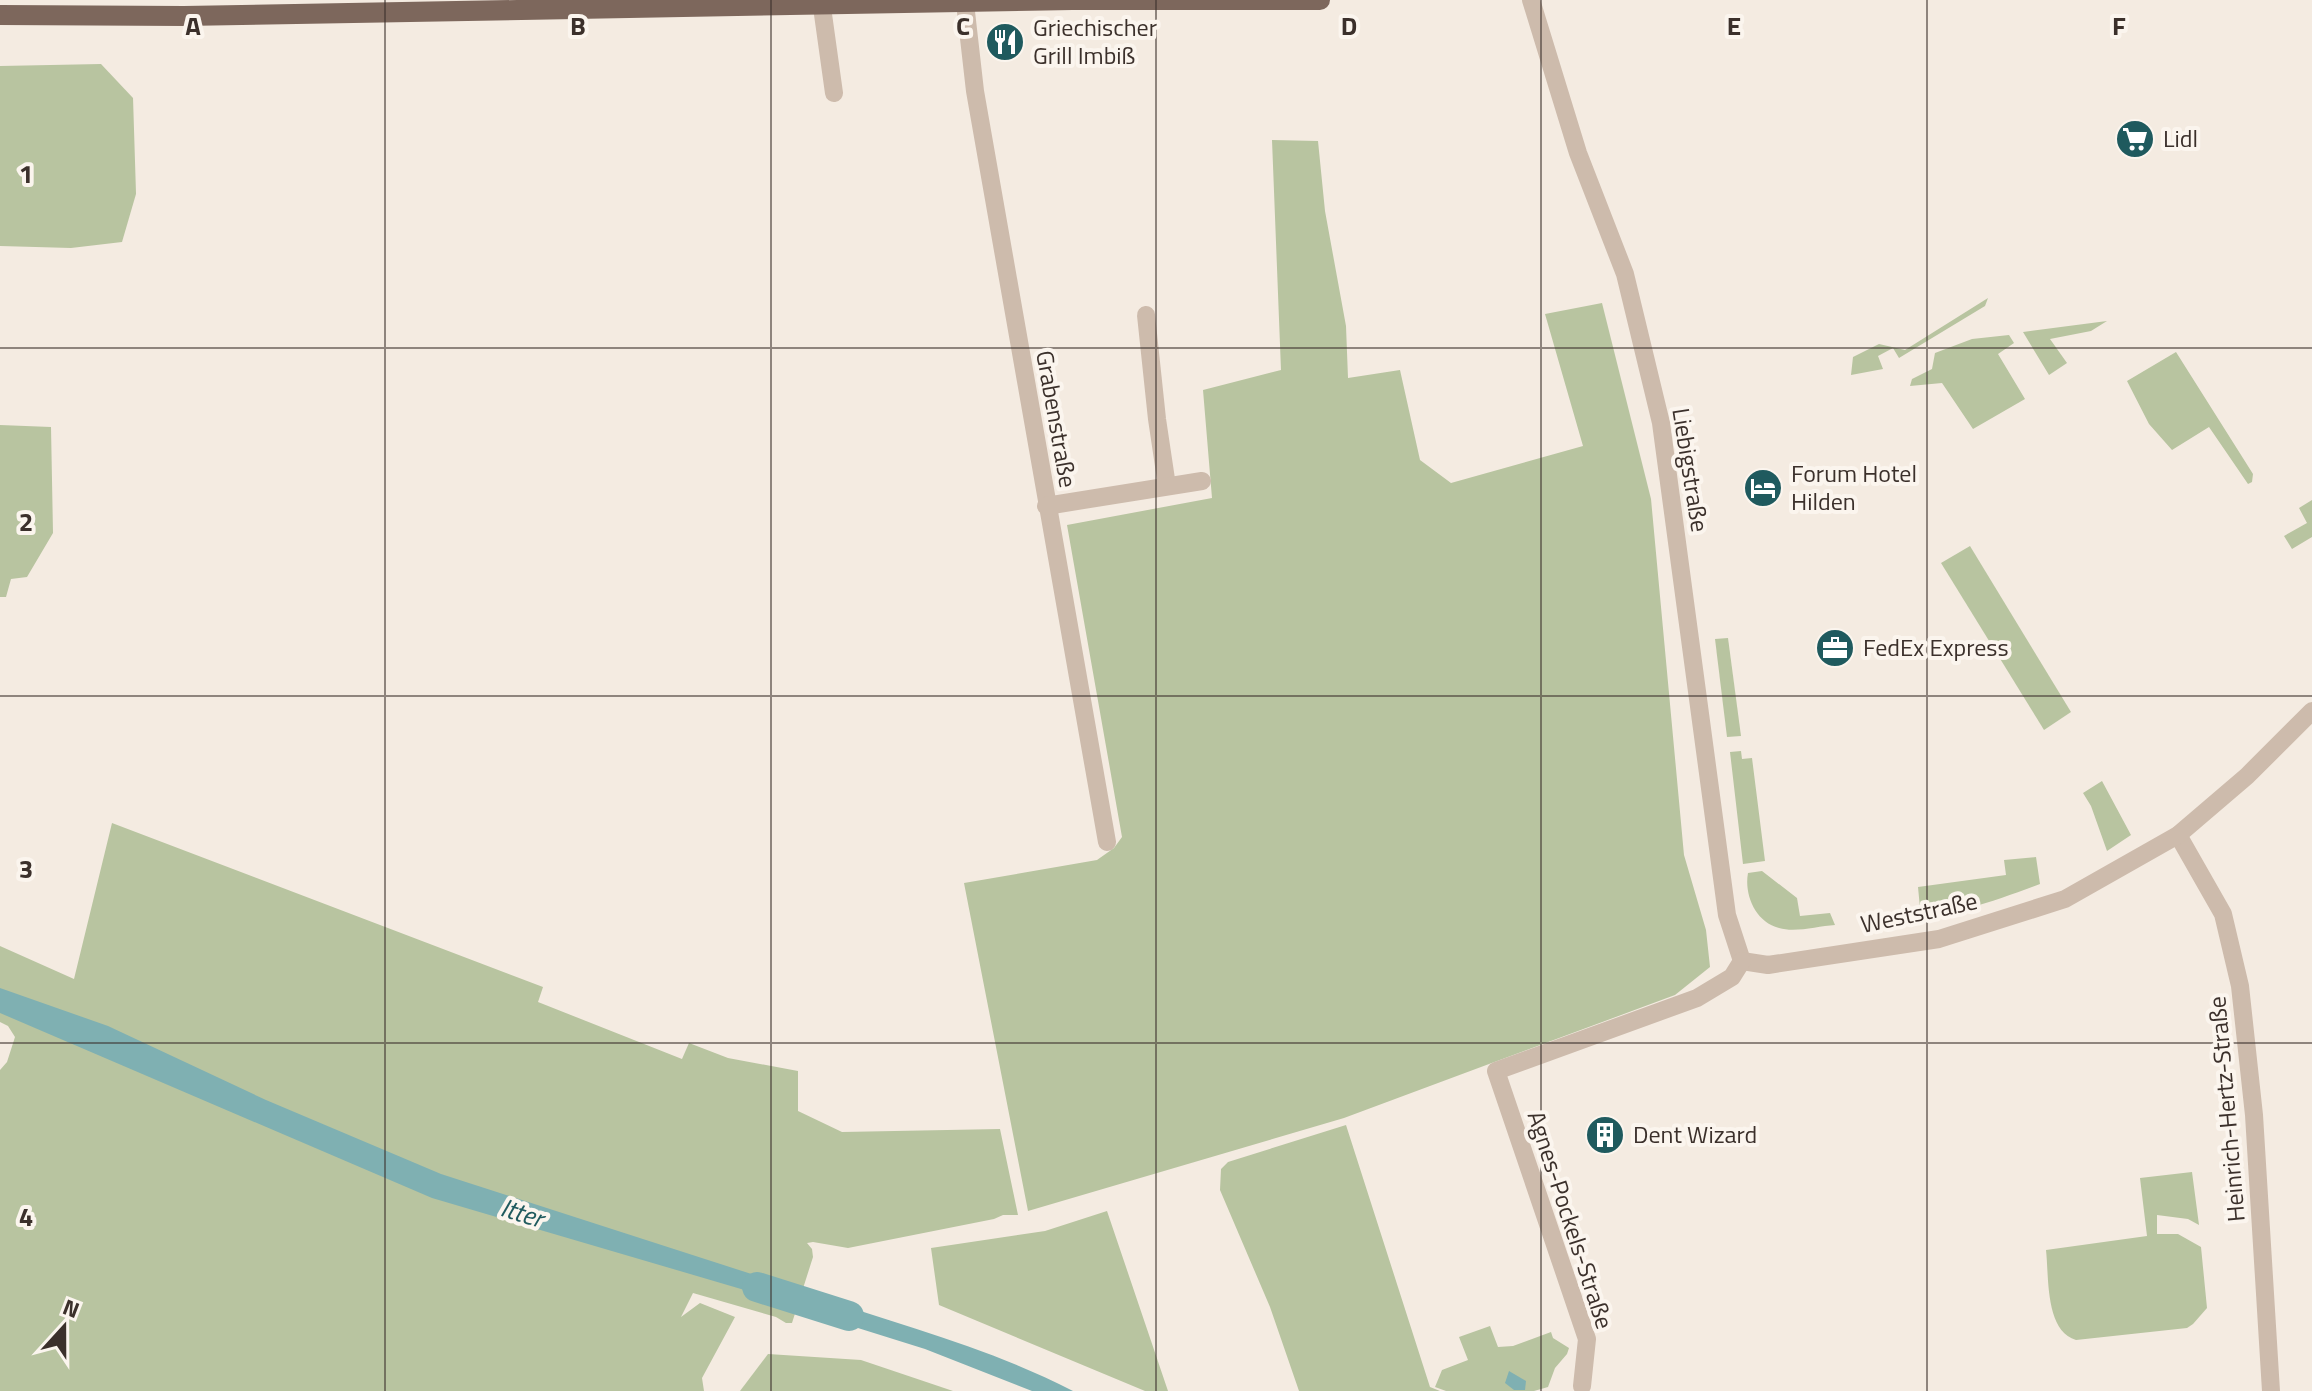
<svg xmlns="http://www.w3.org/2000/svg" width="2312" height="1391" viewBox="0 0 2312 1391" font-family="'Titillium Web',sans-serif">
  <rect width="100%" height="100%" fill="#f4ebe1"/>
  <g fill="#b8c4a0">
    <polygon points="101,64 133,98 136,194 122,242 71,248 0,246 0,66"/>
    <polygon points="1272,140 1318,141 1325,211 1346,326 1348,378 1400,370 1420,460 1451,483 1583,446 1545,314 1602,303 1651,499 1684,855 1706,930 1710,967 1675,995 1344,1118 1028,1211 964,883 1097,860 1114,848 1122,837 1067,525 1212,498 1203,390 1281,370"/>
    <polygon points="1988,298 1985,306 1899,358 1893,348 1878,356 1883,369 1851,375 1853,357 1879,344 1905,350"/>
    <polygon points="2107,321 2091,331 2050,339 2067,363 2049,375 2023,332"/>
    <polygon points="2009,335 2014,343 1998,354 2025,399 1973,429 1942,383 1910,386 1912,379 1932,369 1935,353 1972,339"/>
    <polygon points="2176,352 2253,474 2252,482 2248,484 2209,427 2172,450 2149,424 2127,381"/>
    <polygon points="0,425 51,427 53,533 27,577 11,579 6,597 0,597"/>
    <polygon points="2312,500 2312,537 2292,549 2284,536 2307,523 2299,508"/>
    <polygon points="1970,546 2071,712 2044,730 1941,563"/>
    <polygon points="1728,638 1741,736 1727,737 1715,639"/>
    <polygon points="1741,751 1742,759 1752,758 1765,861 1743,864 1730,752"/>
    <polygon points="2102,781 2131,835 2107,851 2091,806 2083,793"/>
    <polygon points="112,823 543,987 538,1002 682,1059 689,1043 728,1058 798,1071 798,1111 842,1132 1000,1129 1018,1215 1003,1215 994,1219 848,1248 813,1242 807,1243 812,1249 813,1257 792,1323 786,1323 776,1317 693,1293 681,1317 700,1303 735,1317 702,1378 704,1391 0,1391 0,1070 7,1062 15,1037 8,1026 0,1022 0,946 74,979"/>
    <path d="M2036,857L2040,884C1994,901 1946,919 1896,918L1920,908L1918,887L2006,875L2004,860Z"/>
    <path d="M1762,871L1797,898L1800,916L1830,913L1835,925C1818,926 1795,933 1779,928C1755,922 1744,894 1748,873Z"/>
    <polygon points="1346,1125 1430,1387 1440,1391 1299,1391 1270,1307 1220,1190 1221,1169 1228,1162"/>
    <path d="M2192,1172L2199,1225L2188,1219L2157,1215V1234H2178L2201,1247L2207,1308L2193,1324L2187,1328L2076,1340C2045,1331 2049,1277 2046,1250L2147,1236L2140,1178Z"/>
    <polygon points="1107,1211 1168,1391 1145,1391 939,1305 931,1248 1045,1231"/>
    <polygon points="1490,1326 1498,1347 1513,1346 1551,1332 1553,1338 1569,1348 1567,1354 1555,1368 1548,1387 1534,1391 1446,1391 1435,1387 1442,1370 1468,1360 1459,1337"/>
    <polygon points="768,1354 861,1360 953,1391 740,1391"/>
  </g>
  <g fill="#7fb0b2">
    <polygon points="0,988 108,1026 266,1100 441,1174 798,1289 792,1304 432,1198 0,1013"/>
    <path d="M814,1296C901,1325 992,1349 1073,1391H1032L925,1349L810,1313Z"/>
    <polygon points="1509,1371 1526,1381 1525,1390 1514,1390 1505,1383"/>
  </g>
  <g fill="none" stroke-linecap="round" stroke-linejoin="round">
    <polyline stroke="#7fb0b2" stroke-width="30" points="757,1287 849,1316"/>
    <g stroke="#cdbbac" stroke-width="18">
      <polyline points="821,0 834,93"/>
      <polyline points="1531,0 1578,153 1625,274 1661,423 1727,915 1742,961"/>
      <polyline points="965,3 975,91 1107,842"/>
      <polyline points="1146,315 1157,419 1167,486"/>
      <polyline points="1046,506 1202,481"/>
      <polyline points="2178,835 2223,914 2240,986 2254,1115 2271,1391"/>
      <polyline points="1742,961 1768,965 1939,939 2065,899 2178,835 2247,776 2312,711"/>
      <polyline points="1582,1386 1587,1339 1496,1071 1697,998 1732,977 1742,961"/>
    </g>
    <polyline stroke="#7d675c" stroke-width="20" points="0,15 184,16 1072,0 1320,0"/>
  </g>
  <path fill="none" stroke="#3b302b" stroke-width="2" stroke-opacity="0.55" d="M385,0V1391M771,0V1391M1156,0V1391M1541,0V1391M1927,0V1391M0,348H2312M0,696H2312M0,1043H2312"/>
  <defs>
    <symbol id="restaurant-disc" viewBox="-11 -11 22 22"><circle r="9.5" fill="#1f5a5e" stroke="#fbf5ee"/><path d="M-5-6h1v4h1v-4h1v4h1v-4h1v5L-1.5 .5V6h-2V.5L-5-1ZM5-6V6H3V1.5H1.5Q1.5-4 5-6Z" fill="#fff"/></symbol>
    <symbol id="supermarket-disc" viewBox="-11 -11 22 22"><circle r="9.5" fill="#1f5a5e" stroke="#fbf5ee"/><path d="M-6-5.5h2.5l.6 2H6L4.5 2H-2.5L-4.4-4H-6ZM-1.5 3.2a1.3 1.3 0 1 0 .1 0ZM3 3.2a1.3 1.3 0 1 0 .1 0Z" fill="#fff"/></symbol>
    <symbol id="hotel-disc" viewBox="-11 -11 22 22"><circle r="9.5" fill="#1f5a5e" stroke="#fbf5ee"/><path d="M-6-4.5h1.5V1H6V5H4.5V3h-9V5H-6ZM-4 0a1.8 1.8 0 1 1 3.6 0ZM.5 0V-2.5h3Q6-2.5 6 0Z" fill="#fff"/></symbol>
    <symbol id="office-disc" viewBox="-11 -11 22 22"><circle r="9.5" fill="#1f5a5e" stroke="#fbf5ee"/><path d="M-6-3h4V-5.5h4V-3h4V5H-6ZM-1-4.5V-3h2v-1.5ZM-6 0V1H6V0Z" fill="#fff"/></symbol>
    <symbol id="building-disc" viewBox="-11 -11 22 22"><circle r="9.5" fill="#1f5a5e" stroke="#fbf5ee"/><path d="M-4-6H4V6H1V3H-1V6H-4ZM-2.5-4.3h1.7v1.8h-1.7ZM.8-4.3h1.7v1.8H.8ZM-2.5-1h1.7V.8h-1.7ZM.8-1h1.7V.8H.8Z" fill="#fff"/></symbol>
  </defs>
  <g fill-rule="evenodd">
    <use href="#restaurant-disc" x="983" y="20" width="44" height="44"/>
    <use href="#supermarket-disc" x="2113" y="117" width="44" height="44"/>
    <use href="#hotel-disc" x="1741" y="466" width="44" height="44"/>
    <use href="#office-disc" x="1813" y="626" width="44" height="44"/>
    <use href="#building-disc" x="1583" y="1113" width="44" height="44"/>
  </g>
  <g text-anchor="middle" stroke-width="8" stroke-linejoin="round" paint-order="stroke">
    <g font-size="24" fill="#3b302b" stroke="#fbf5ee" text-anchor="start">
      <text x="1033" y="36">Griechischer<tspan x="1033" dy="28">Grill Imbiß</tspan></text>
      <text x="2163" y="147">Lidl</text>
      <text x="1791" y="482">Forum Hotel<tspan x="1791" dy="28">Hilden</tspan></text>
      <text x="1863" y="656">FedEx Express</text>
      <text x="1633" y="1143">Dent Wizard</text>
    </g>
    <g font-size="24" fill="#3b302b" stroke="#fbf5ee">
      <text transform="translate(1056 419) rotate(80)" y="8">Grabenstraße</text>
      <text transform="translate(1690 470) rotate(81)" y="8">Liebigstraße</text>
      <text transform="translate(1919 913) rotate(-12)" y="8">Weststraße</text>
      <text transform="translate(2227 1109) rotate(-95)" y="8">Heinrich-Hertz-Straße</text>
      <text transform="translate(1570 1220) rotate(72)" y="8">Agnes-Pockels-Straße</text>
    </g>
    <g font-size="26" font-style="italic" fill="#1f5a5e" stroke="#fbf5ee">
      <text transform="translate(522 1213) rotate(17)" y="9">Itter</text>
    </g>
  </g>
  <g font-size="26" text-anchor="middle" font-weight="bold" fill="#3b302b" stroke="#fbf5ee" stroke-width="8" stroke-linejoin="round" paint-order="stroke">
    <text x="193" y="35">A</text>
    <text x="578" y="35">B</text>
    <text x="963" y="35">C</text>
    <text x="1349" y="35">D</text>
    <text x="1734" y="35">E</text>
    <text x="2119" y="35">F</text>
    <text x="26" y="183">1</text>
    <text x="26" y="531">2</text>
    <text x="26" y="878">3</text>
    <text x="26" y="1226">4</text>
  </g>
  <g transform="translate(64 1327) rotate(21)" stroke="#fbf5ee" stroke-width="6" paint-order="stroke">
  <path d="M0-6L14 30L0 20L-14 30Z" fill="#3b302b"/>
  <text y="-12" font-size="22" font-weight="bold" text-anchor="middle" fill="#3b302b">N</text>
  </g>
</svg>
